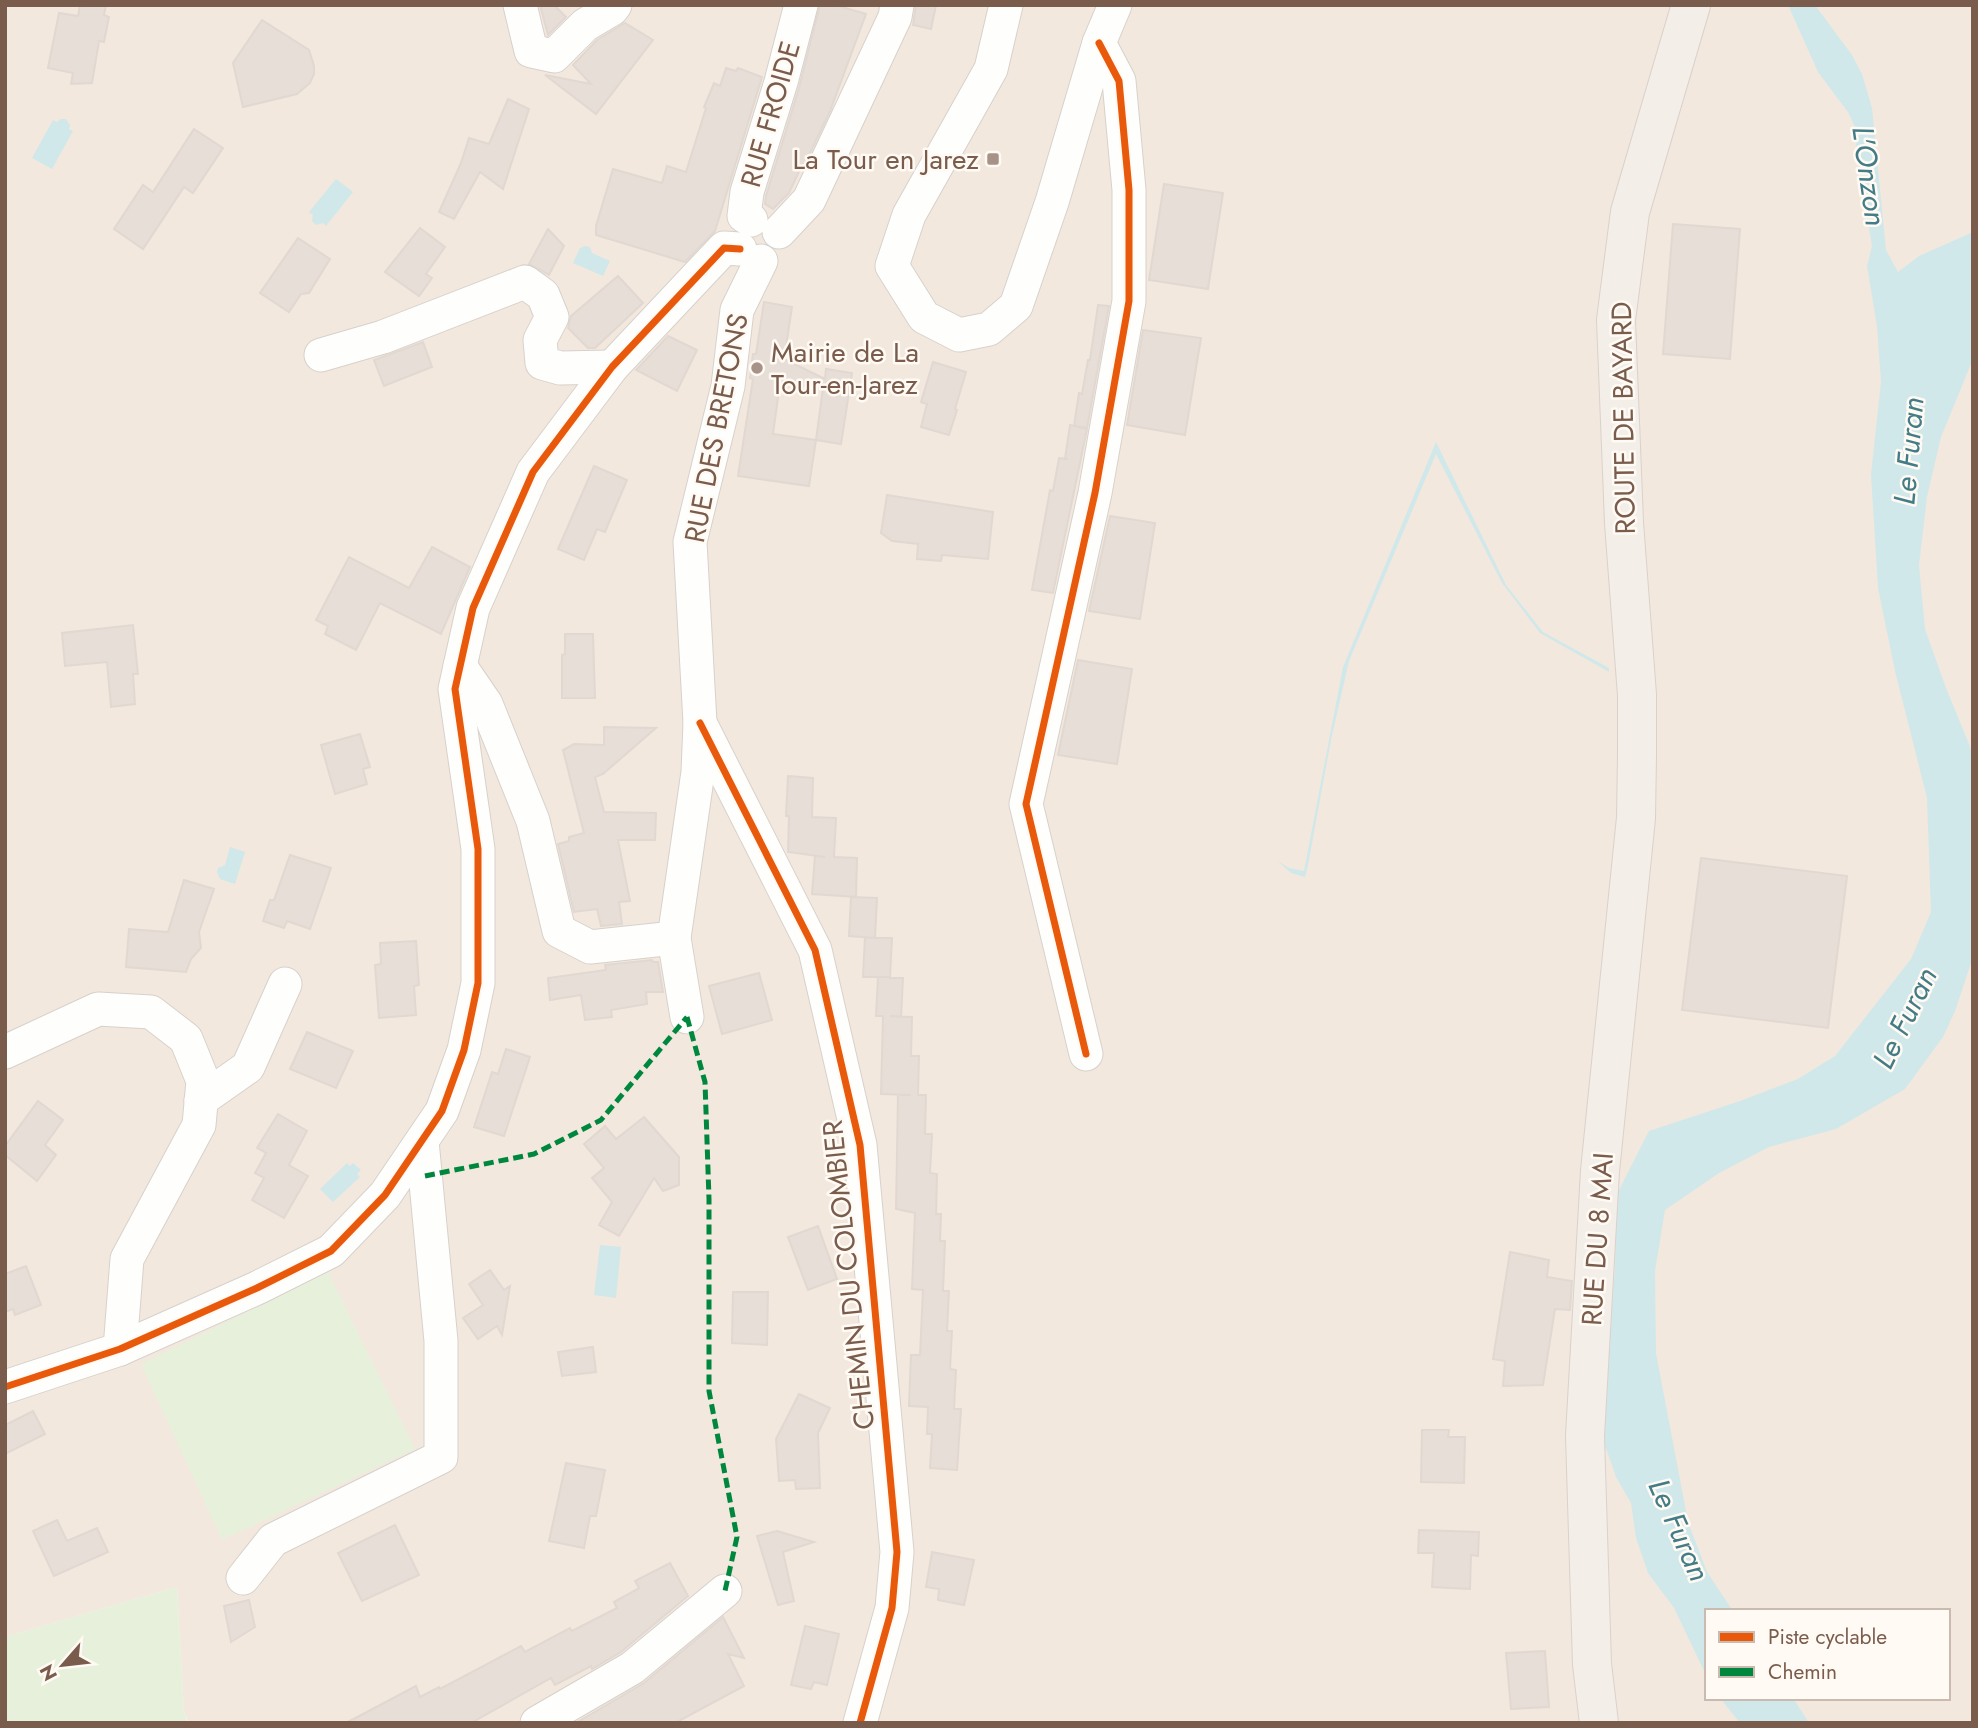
<svg xmlns="http://www.w3.org/2000/svg" width="1978" height="1728" viewBox="0 0 1978 1728" font-family="Jost,sans-serif">
  <rect width="100%" height="100%" fill="#f9f5f0"/>
  <path fill="#f2e8de" fill-rule="evenodd" d="M5,5H1973V1723H189L184,1712L177,1587L5,1637ZM1707,1611H1948V1698H1707Z"/>
  <g fill="#e7f0db">
    <polygon points="328,1272 415,1449 222,1540 141,1364"/>
    <polygon points="177,1587 184,1712 188,1723 5,1723 5,1637"/>
  </g>
  <g fill="#d0e8ea">
    <polygon points="1788,5 1815,5 1852,55 1862,74 1872,108 1886,250 1898,272 1919,256 1973,232 1973,359 1941,437 1927,497 1919,565 1925,629 1946,688 1969,744 1973,758 1973,957 1955,1011 1943,1037 1905,1089 1836,1129 1769,1147 1719,1173 1665,1210 1655,1271 1656,1353 1688,1522 1707,1572 1733,1611 1707,1611 1707,1677 1674,1608 1648,1573 1636,1538 1631,1503 1616,1477 1607,1451 1601,1441 1615,1268 1617,1194 1649,1131 1740,1101 1798,1079 1835,1056 1911,959 1931,912 1927,798 1895,671 1878,588 1871,474 1881,382 1877,326 1867,266 1872,246 1857,155 1855,127 1848,112 1818,72"/>
    <polygon points="61,119 66,119 70,125 69,129 73,131 52,169 32,158 53,120 57,122"/>
    <polygon points="336,179 353,192 326,226 323,223 316,225 312,221 313,215 309,212"/>
    <polygon points="585,246 590,247 592,253 610,261 603,276 573,263 580,248"/>
    <polygon points="1436,442 1506,585 1543,632 1609,668 1609,672 1540,633 1502,583 1436,454 1349,661 1331,740 1308,865 1305,877 1291,873 1278,861 1289,868 1304,871 1343,667"/>
    <polygon points="230,847 245,852 235,884 220,879 217,872 218,868 225,865"/>
    <polygon points="347,1163 350,1166 353,1163 361,1170 357,1174 360,1177 333,1202 320,1189"/>
    <polygon points="600,1245 621,1247 616,1298 594,1295"/>
    <polygon points="1720,1698 1793,1698 1809,1723 1740,1723"/>
  </g>
  <g fill="#e6ded7" stroke="#e2d8d2" stroke-width="2" fill-rule="evenodd">
    <polygon points="80,5 106,5 104,15 109,17 104,42 99,41 92,83 71,84 73,73 48,68 59,13 78,16"/>
    <polygon points="540,5 554,5 566,17 548,35"/>
    <polygon points="820,5 835,5 866,14 830,111 804,166 802,165 789,193 773,209 765,204 766,196 799,88"/>
    <polygon points="916,5 936,5 931,29 913,25"/>
    <polygon points="262,20 309,50 314,66 314,74 310,83 297,94 243,107 233,63"/>
    <polygon points="625,23 653,40 596,114 545,75 591,84 573,65 597,40"/>
    <polygon points="726,68 736,71 738,68 762,77 715,231 685,262 596,235 596,226 613,169 662,183 667,166 686,172 706,108 704,107 714,83 720,86"/>
    <polygon points="508,99 529,109 503,189 480,172 454,219 439,212 461,163 469,138 489,144"/>
    <polygon points="194,129 223,148 193,193 184,187 143,249 114,229 143,185 153,192"/>
    <polygon points="1164,184 1223,193 1208,289 1149,280"/>
    <polygon points="1673,224 1740,229 1730,359 1663,354"/>
    <polygon points="420,228 445,247 426,274 432,278 419,296 385,272"/>
    <polygon points="548,229 564,246 549,275 529,264"/>
    <polygon points="298,238 330,259 309,293 301,294 289,312 260,293"/>
    <polygon points="618,276 643,303 595,348 588,348 568,328 571,316"/>
    <path d="M764,302L792,307L784,359L825,379L826,369L852,373L841,444L816,440L809,486L738,476L753,379L750,378L753,354H756ZM780,383L823,388L816,440L773,434Z"/>
    <polygon points="1098,305 1109,306 1087,428 1074,426 1079,393 1082,394 1088,360 1090,360"/>
    <polygon points="1143,330 1201,338 1185,435 1127,425"/>
    <polygon points="668,336 697,350 677,391 636,370"/>
    <polygon points="423,342 432,367 384,386 374,360"/>
    <polygon points="933,362 966,372 955,409 957,410 949,435 921,427 927,404 921,402"/>
    <polygon points="1070,425 1087,429 1053,593 1032,590 1050,490 1053,491 1059,458 1068,459 1065,459"/>
    <polygon points="594,466 627,480 605,532 597,529 584,560 558,549"/>
    <polygon points="887,495 993,512 988,559 942,555 941,561 917,559 918,544 892,541 881,533"/>
    <polygon points="1110,516 1155,523 1140,619 1089,611"/>
    <polygon points="432,547 470,567 441,634 380,603 356,650 325,634 328,626 316,620 349,557 409,588"/>
    <polygon points="133,625 138,674 133,674 135,704 111,707 107,662 65,666 62,633"/>
    <polygon points="565,634 593,634 595,698 562,698 562,655 565,654"/>
    <polygon points="1078,660 1132,669 1117,764 1058,755"/>
    <polygon points="604,727 656,728 603,774 595,777 604,812 656,813 655,840 618,840 630,901 619,902 622,924 601,926 597,909 574,912 558,844 569,841 569,837 584,833 563,750 574,744 604,745"/>
    <polygon points="360,734 370,767 363,769 367,784 335,794 321,745"/>
    <polygon points="788,776 813,778 812,817 836,818 834,857 857,858 856,897 812,894 815,856 825,857 788,852 789,816 786,816"/>
    <polygon points="290,855 331,868 310,929 287,921 284,928 263,921 270,900 274,900"/>
    <polygon points="1701,858 1847,876 1828,1028 1682,1010"/>
    <polygon points="184,880 214,889 199,932 201,948 191,959 186,972 126,967 129,929 168,932"/>
    <polygon points="851,897 877,898 875,938 892,938 890,978 903,978 901,1017 890,1016 912,1017 911,1056 919,1056 918,1095 926,1095 925,1134 932,1134 930,1173 937,1174 936,1214 941,1214 940,1241 945,1241 943,1291 949,1291 947,1331 952,1331 950,1369 956,1370 954,1409 961,1409 957,1470 930,1468 932,1434 927,1434 928,1407 909,1406 911,1355 920,1355 923,1290 912,1289 915,1213 896,1209 898,1095 911,1095 881,1094 883,1016 876,1016 878,977 889,977 863,977 865,937 875,938 849,936"/>
    <polygon points="416,941 419,985 414,986 416,1015 379,1018 375,965 381,964 380,943"/>
    <polygon points="652,960 653,962 658,962 663,992 646,992 647,1004 611,1010 612,1017 585,1020 581,995 550,1000 548,978 606,970 605,965"/>
    <polygon points="759,973 772,1020 722,1034 709,986"/>
    <polygon points="307,1032 353,1051 336,1088 290,1069"/>
    <polygon points="506,1049 530,1057 504,1136 474,1127 492,1072 498,1074"/>
    <polygon points="38,1101 63,1120 45,1145 56,1155 37,1181 5,1155 5,1146"/>
    <polygon points="278,1114 307,1131 289,1165 308,1176 284,1218 252,1200 264,1178 255,1173 266,1153 257,1148"/>
    <polygon points="644,1117 679,1157 679,1185 663,1191 654,1178 619,1236 599,1225 612,1202 592,1178 604,1168 584,1144 605,1126 616,1139"/>
    <polygon points="818,1226 837,1279 808,1290 788,1237"/>
    <polygon points="1510,1252 1549,1260 1547,1277 1572,1281 1570,1310 1555,1309 1543,1385 1503,1386 1505,1361 1493,1359"/>
    <polygon points="26,1266 41,1305 15,1315 13,1309 5,1312 5,1274"/>
    <polygon points="490,1270 504,1290 510,1286 502,1335 497,1326 478,1339 463,1318 483,1305 469,1284"/>
    <polygon points="733,1292 768,1292 767,1345 732,1343"/>
    <polygon points="593,1347 596,1372 562,1376 558,1352"/>
    <polygon points="799,1394 830,1408 818,1433 820,1488 796,1489 795,1480 779,1481 776,1439"/>
    <polygon points="33,1411 45,1434 5,1454 5,1425"/>
    <polygon points="1422,1430 1449,1430 1448,1437 1465,1437 1464,1483 1421,1482"/>
    <polygon points="566,1463 605,1470 596,1516 590,1516 584,1548 549,1541"/>
    <polygon points="57,1520 67,1541 97,1528 108,1552 54,1576 33,1531"/>
    <polygon points="395,1525 419,1575 362,1601 338,1553"/>
    <polygon points="1419,1530 1479,1532 1478,1556 1471,1555 1470,1589 1432,1587 1434,1553 1418,1553"/>
    <polygon points="777,1531 814,1542 783,1552 794,1601 778,1605 757,1536"/>
    <polygon points="932,1552 974,1560 964,1605 938,1600 939,1589 926,1587"/>
    <polygon points="670,1563 688,1596 621,1652 592,1669 591,1666 555,1685 551,1678 471,1723 346,1723 416,1686 420,1697 439,1687 440,1689 521,1646 525,1652 570,1628 572,1631 617,1608 614,1602 639,1588 635,1581"/>
    <polygon points="249,1600 255,1627 231,1642 224,1606"/>
    <polygon points="723,1617 744,1658 728,1654 744,1686 675,1723 576,1723 644,1683"/>
    <polygon points="805,1626 839,1634 827,1685 814,1682 811,1689 791,1685"/>
    <polygon points="1545,1651 1549,1707 1511,1709 1506,1653"/>
  </g>
  <g fill="none" stroke-linecap="round" stroke-linejoin="round">
    <defs>
      <g id="minor">
        <polyline points="520,5 531,51 554,56 585,25 612,9 615,5"/>
        <polyline points="1006,5 991,69 909,215 892,266 924,317 959,335 989,329 1016,306 1052,202 1099,43 1115,5"/>
        <polyline points="751,220 744,216 747,192 781,82 801,5"/>
        <polyline points="779,232 809,200 895,17 897,5"/>
        <polyline points="321,355 383,337 525,282 543,295 552,317 540,340 542,363 560,368 612,367"/>
        <polyline points="460,666 486,704 533,821 559,931 590,947 674,938"/>
        <polyline points="700,723 815,950 860,1145 897,1552 892,1608 860,1723"/>
        <polyline points="687,1017 674,938 698,772 700,723 690,542 728,386 737,310 761,261"/>
        <polyline points="5,1052 98,1009 151,1012 186,1039 203,1081 199,1125 127,1259 120,1349"/>
        <polyline points="1086,1054 1026,804 1095,493 1129,301 1129,190 1119,81 1099,43"/>
        <polyline points="201,1100 248,1067 285,984"/>
        <polyline points="5,1387 120,1349 257,1288 331,1251 385,1195 442,1111 464,1050 478,983 478,849 455,689 473,608 533,472 612,367 724,248 740,249"/>
        <polyline points="243,1578 273,1540 441,1457 441,1341 422,1141"/>
        <polyline points="537,1723 632,1668 725,1591"/>
      </g>
      <polyline id="major" points="1599,1723 1592,1664 1585,1436 1600,1171 1636,818 1637,755 1637,695 1624,523 1616,320 1630,212 1691,5"/>
    </defs>
    <use href="#minor" stroke="#d7d1cb" stroke-width="35"/>
    <use href="#major" stroke="#dad1cc" stroke-width="40"/>
    <use href="#minor" stroke="#fefefd" stroke-width="33"/>
    <use href="#major" stroke="#f3eee8" stroke-width="38"/>
    <g stroke="#00873e" stroke-width="5" stroke-dasharray="10 5" stroke-linecap="butt">
      <polyline points="687,1017 705,1082 709,1199 709,1391 737,1537 725,1591"/>
      <polyline points="425,1176 534,1154 601,1120 687,1017"/>
    </g>
    <defs>
      <g id="cycleway">
        <polyline points="700,723 815,950 860,1145 897,1552 892,1608 860,1723"/>
        <polyline points="1086,1054 1026,804 1095,493 1129,301 1129,190 1119,81 1099,43"/>
        <polyline points="5,1387 120,1349 257,1288 331,1251 385,1195 442,1111 464,1050 478,983 478,849 455,689 473,608 533,472 612,367 724,248 740,249"/>
      </g>
    </defs>
    <use href="#cycleway" stroke="#fffaf3" stroke-width="11"/>
    <use href="#cycleway" stroke="#e8590c" stroke-width="7"/>
  </g>
  <g fill="#a69286" stroke="#fffaf3" stroke-width="2.5">
    <rect x="986" y="152" width="14" height="14" rx="3.5"/>
    <circle cx="757" cy="368" r="7"/>
  </g>
  <g text-anchor="middle" stroke-width="5" stroke-linejoin="round" paint-order="stroke">
    <g font-size="28" fill="#7a5c4d" stroke="#fffaf3">
      <text transform="translate(770 114) rotate(-74)" y="10">RUE FROIDE</text>
      <text transform="translate(1623 418) rotate(-91)" y="10">ROUTE DE BAYARD</text>
      <text transform="translate(716 428) rotate(-79)" y="10">RUE DES BRETONS</text>
      <text transform="translate(1597 1239) rotate(-86)" y="10">RUE DU 8 MAI</text>
      <text transform="translate(848 1275) rotate(-96)" y="10">CHEMIN DU COLOMBIER</text>
    </g>
    <g font-size="28" fill="#7a5c4d" stroke="#fffaf3" text-anchor="end">
      <text x="979" y="169">La Tour en Jarez</text>
      <text x="771" y="362" text-anchor="start">Mairie de La<tspan x="771" dy="32">Tour-en-Jarez</tspan></text>
    </g>
    <g font-size="30" font-style="italic" fill="#437c86" stroke="#fffaf3">
      <text transform="translate(1869 176) rotate(82)" y="10">L'Onzon</text>
      <text transform="translate(1909 451) rotate(-85)" y="10">Le Furan</text>
      <text transform="translate(1905 1018) rotate(-64)" y="10">Le Furan</text>
      <text transform="translate(1679 1530) rotate(66)" y="10">Le Furan</text>
    </g>
  </g>
  <rect width="1978" height="1728" fill="none" stroke="#7a5c4d" stroke-width="14"/>
  <rect x="1705" y="1609" width="245" height="91" fill="#fffaf3" stroke="#cabbb1" stroke-width="2"/>
  <rect x="1719" y="1632" width="35" height="10" fill="#e8590c" stroke="#cabbb1" stroke-width="2"/>
  <text x="1768" y="1644" font-size="21" fill="#7a5c4d">Piste cyclable</text>
  <rect x="1719" y="1667" width="35" height="10" fill="#00873e" stroke="#cabbb1" stroke-width="2"/>
  <text x="1768" y="1679" font-size="21" fill="#7a5c4d">Chemin</text>
  <g transform="translate(63 1665) rotate(242)" stroke="#fffaf3" stroke-width="5" paint-order="stroke">
  <path d="M0-5L12 26L0 18L-12 26Z" fill="#7a5c4d"/>
  <text y="-10" font-size="19" font-weight="bold" text-anchor="middle" fill="#7a5c4d">N</text>
  </g>
</svg>
